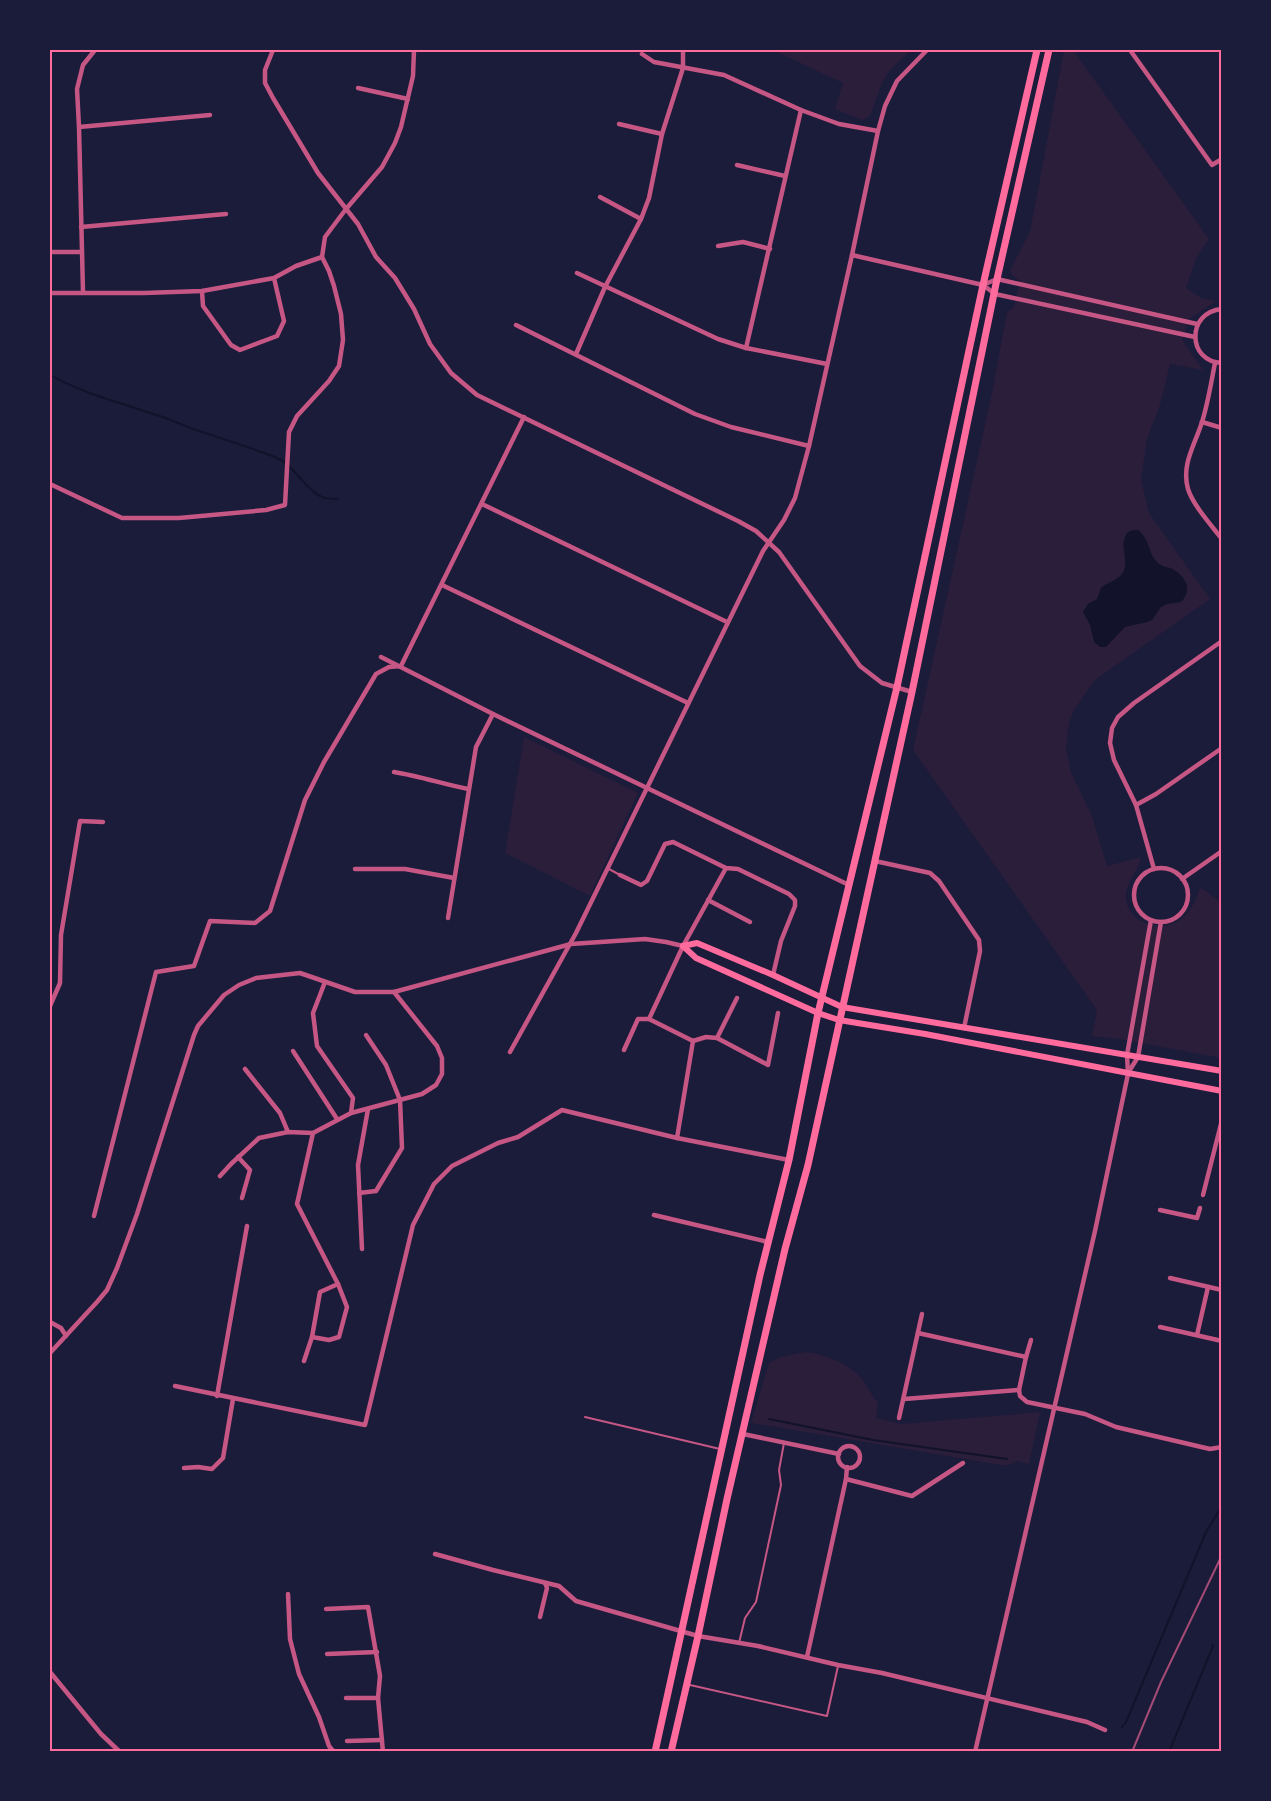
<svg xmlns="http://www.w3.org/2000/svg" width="1271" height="1801" viewBox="0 0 1271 1801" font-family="Barlow,sans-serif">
  <rect width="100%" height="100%" fill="#1b1b3a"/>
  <g fill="#2a1e3b">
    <polygon points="773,50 911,50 889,71 882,83 870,116 862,120 835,109 843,83"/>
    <path d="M1064,50H1073L1209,239L1196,258L1186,288L1201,298L1216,301L1189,319L1182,340L1203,370L1170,364L1160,405L1147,439L1141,480L1149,513L1210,599L1095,680L1074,710L1069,723L1066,748L1071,772L1092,816L1107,866L1141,857C1139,872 1124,883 1126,900C1128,911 1135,920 1146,923C1175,933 1192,914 1200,888C1209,890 1213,900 1221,901V1058L1119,1039L1092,1036L1097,1010L913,750L992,393L1007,312L1014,307L1020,281L1012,275L1010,270L1030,232Z"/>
    <polygon points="524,737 638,793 590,896 505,853"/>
    <path d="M806,1352C827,1355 848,1363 862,1379C868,1387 872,1396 878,1403L876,1418L901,1424L1040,1412L1029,1464L1017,1461L1007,1466L751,1423L769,1363L780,1357Z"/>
  </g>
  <path fill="#12122b" d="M1133,530H1138C1150,539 1148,553 1157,562C1160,566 1166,567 1170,568C1185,574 1194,590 1181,602L1167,604L1161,607L1152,620L1147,622L1125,627L1106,647H1100L1094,642L1090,625L1083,612L1088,604L1097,599L1101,588C1107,582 1117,581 1122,574C1131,561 1117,545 1128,532Z"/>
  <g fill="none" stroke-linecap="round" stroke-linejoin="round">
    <g stroke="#12122b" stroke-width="2">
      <path d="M50,375C82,393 118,402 153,414C168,418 182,425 196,430C223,439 249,447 275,457C295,465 302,487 320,496C325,499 332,499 338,499"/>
      <polyline points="769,1419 873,1440 1007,1459"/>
      <polyline points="1122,1727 1126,1722 1206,1532 1222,1506"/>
      <polyline points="1169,1752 1213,1646 1212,1645"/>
    </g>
    <g stroke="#c65784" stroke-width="2">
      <polyline points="609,869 620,875"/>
      <polyline points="585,1417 720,1449"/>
      <polyline points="739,1643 745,1618 756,1602 781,1485 779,1470 784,1443"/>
      <polyline points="690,1685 827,1716 838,1666"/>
    </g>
    <g stroke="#c65784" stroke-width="4.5">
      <polyline points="273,50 265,70 265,83 273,98 318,173 358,224 376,257 395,278 414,309 430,344 451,373 477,395 738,521 756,531 779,552 860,666 882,683 912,692"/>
      <polyline points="1130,50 1212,165 1222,159"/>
      <polyline points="642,54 654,62 724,75 801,110 839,124 878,131"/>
      <polyline points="358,88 408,99"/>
      <polyline points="619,124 662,134"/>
      <polyline points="79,127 210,115"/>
      <polyline points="737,165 785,176"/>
      <polyline points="600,197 641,219"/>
      <polyline points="81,227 226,214"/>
      <polyline points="718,246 743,242 770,249"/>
      <polyline points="50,252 82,252"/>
      <polyline points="852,255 983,285 995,294 1195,337"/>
      <polyline points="577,273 718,339 746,348 827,364"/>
      <polyline points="983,285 997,279 1197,324"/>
      <polyline points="202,291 203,306 231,345 240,350 277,336 284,321 274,278"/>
      <polyline points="83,292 79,127 77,89 83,65 95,50"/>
      <polyline points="50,293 144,293 202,291 274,278 296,266 322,257"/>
      <path d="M1222,309C1186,312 1187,362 1222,363"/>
      <polyline points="516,325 695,414 731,427 809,446"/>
      <polyline points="746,348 801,110"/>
      <polyline points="576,354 605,287 641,219 649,198 662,134 683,68 683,50"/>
      <path d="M1215,363C1211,383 1208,403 1202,422C1195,445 1181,464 1188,489C1193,505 1211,525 1222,539"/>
      <polyline points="1202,422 1222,428"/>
      <polyline points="50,484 122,518 179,518 266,510 285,505 289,432 297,416 329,381 339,366 343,340 341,314 334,286 329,271 322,257 325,237 346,209 382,167 395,143 401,127 413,76 414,50"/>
      <polyline points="482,504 727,622"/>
      <polyline points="442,585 688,703"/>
      <polyline points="381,657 493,714 849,885"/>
      <path d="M394,772C419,776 443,784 468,789"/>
      <polyline points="1136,805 1156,794 1222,748"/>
      <polyline points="875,861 930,873 939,881 979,940 980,951 964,1028"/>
      <circle cx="1161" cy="895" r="27"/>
      <polyline points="355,869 405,869 454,878"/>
      <polyline points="1154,869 1136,805 1114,760 1110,743 1112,728 1118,717 1134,703 1222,641"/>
      <polyline points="620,875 641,885 647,881 665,844 673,842 726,868 738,869 789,894 795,900 795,906 781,941 773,975"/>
      <polyline points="1182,879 1222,851"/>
      <polyline points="708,900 750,922"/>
      <polyline points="448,918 476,747 493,714"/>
      <polyline points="325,982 313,1013 317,1046 353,1098 351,1113"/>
      <polyline points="50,1006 60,983 61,935 80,821 103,822"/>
      <polyline points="649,1019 693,1041"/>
      <polyline points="717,1038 737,998"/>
      <polyline points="693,1041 706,1037 717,1038 768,1065 778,1013"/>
      <polyline points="624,1050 638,1019 649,1019 683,946 726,868"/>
      <polyline points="293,1051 337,1119"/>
      <polyline points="510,1052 576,933 763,551 784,520 795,498 809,446 852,255 878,131 885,106 897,81 927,50"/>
      <polyline points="245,1069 280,1113 288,1132"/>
      <polyline points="1128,1073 1138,1057 1161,922"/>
      <polyline points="677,1138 693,1041"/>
      <polyline points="238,1157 250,1170 242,1198"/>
      <polyline points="220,1176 231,1164 259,1138 288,1132 313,1133 351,1113 422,1094 436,1085 442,1074 442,1058 437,1046 394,992"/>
      <polyline points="359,1193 376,1191 402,1148 400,1100 386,1065 366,1035"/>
      <polyline points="1203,1195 1222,1120"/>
      <polyline points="1160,1210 1197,1218 1200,1208"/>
      <polyline points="654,1215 768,1242"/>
      <polyline points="94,1216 156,972 194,966 210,921 255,923 270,911 305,800 324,762 376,674 389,667 401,666 524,417"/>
      <polyline points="362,1249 358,1165 368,1109"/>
      <polyline points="1170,1278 1222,1290"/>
      <polyline points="50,1322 61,1328 66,1336"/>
      <polyline points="1160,1327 1222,1341"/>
      <polyline points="918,1333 1026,1357 1019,1390"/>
      <polyline points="1197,1335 1208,1287"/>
      <polyline points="312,1337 329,1340 339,1337 347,1307 338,1284"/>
      <polyline points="50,1353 97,1302 107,1290 117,1268 137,1214 194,1035 198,1026 224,995 239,985 256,978 300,973 355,992 394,992 571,944 645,939 666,942 683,946"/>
      <polyline points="1026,1357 1031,1340"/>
      <polyline points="304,1361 312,1337 320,1292 338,1284 297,1204 313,1133"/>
      <polyline points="175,1386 365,1425 413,1225 434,1184 452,1166 498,1143 518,1137 562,1110 677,1138 789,1160"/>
      <polyline points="1019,1390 1020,1396 1027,1402 1085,1414 1116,1427 1210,1449 1222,1447"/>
      <polyline points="217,1396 247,1226"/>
      <polyline points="904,1399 1019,1390"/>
      <polyline points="899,1418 922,1314"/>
      <polyline points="743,1434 839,1454"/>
      <circle cx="849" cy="1457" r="11"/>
      <polyline points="184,1468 198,1467 212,1469 223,1458 233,1399"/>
      <polyline points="846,1479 912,1496 963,1463"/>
      <polyline points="435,1554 493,1570 559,1586 576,1601 698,1636 758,1646 838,1665 882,1673 1087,1722 1105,1730"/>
      <polyline points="288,1594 290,1639 299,1674 319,1717 329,1746 334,1752"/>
      <polyline points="326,1609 368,1607 380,1676 378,1698 383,1752"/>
      <polyline points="540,1617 547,1588 545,1583"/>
      <polyline points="327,1654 377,1652"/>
      <polyline points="807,1657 846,1479 847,1467"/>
      <polyline points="50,1672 101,1734 120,1752"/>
      <polyline points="346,1698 378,1698"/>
      <polyline points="347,1741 382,1740"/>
      <polyline points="975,1752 1095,1231 1128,1074 1127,1055 1151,920"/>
    </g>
    <g stroke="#ff6b9d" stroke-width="6">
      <polyline points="683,946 696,958 818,1013 839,1020 925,1034 1222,1091"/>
      <polyline points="683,946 697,943 773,975 842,1007 1222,1071"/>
    </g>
    <g stroke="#ff6b9d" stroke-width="7">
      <polyline points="655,1752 760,1275 789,1160 818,1013 897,687 983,285 1037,50"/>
      <polyline points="671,1752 698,1636 727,1499 785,1249 808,1165 912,692 997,279 1049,50"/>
    </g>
    <polyline stroke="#a44b75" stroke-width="2" points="1132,1752 1161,1682 1222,1555"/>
  </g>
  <rect width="1271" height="1801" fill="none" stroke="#1b1b3a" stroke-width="102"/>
  <rect x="51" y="51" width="1169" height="1699" fill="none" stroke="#ff6b9d" stroke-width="2"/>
</svg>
